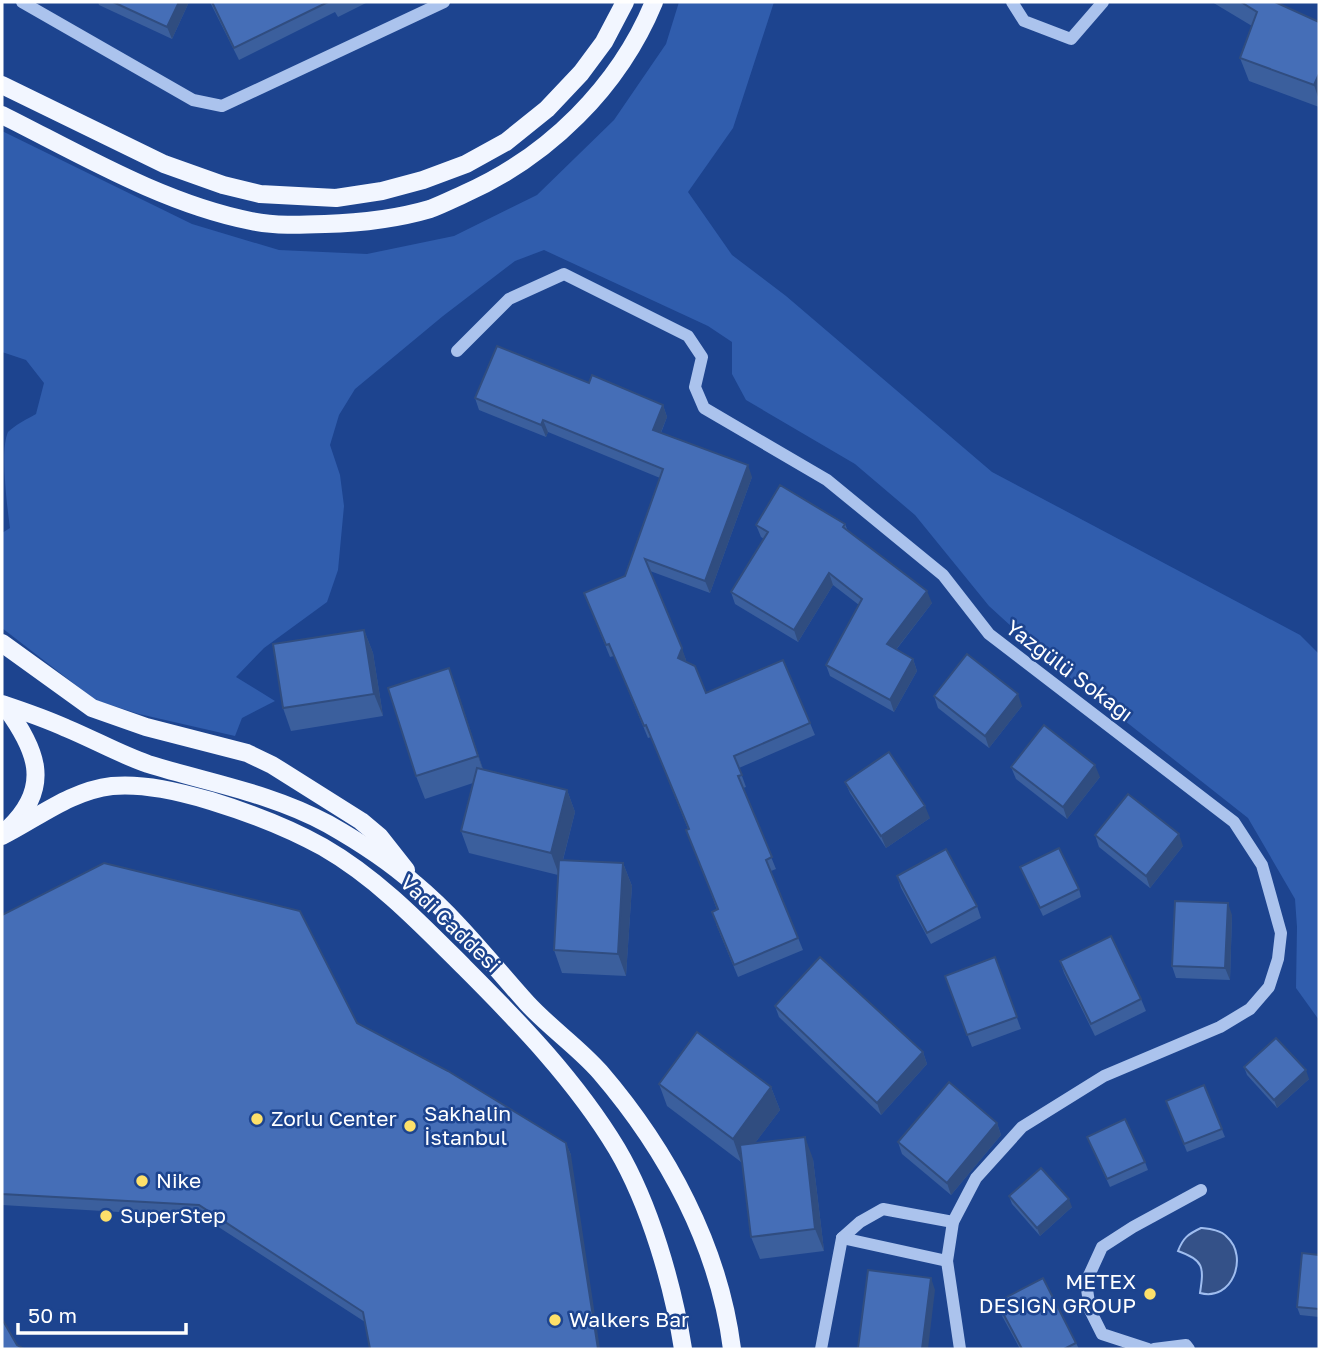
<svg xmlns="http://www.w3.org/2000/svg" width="1321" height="1351" viewBox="0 0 1321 1351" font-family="'Golos Text',sans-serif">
  <rect width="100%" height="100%" fill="#1d448f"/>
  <path fill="#305dad" d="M679,2H774L733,128L688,192L732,255L786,296L992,472L1300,635L1319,654V1020L1296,988L1297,927L1295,899L1248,818L1049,661L989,606L915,515L855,464L746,400L732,374V342L708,326L544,250L515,261L443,316L355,389L339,415L330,445L340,475L344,506L338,570L327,602L264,648L236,677L275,701L242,718L235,736L139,714L95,700L2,628V533L10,528C7,506 0,449 8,432C15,425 27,419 36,414L44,383L26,360L2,352V131L192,224L279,250L367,254L454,236L537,195L614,120L666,44Z"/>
  <path fill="#345188" stroke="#9fbdef" stroke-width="2" d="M1201,1228C1210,1229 1221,1230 1227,1237C1249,1257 1232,1302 1200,1293C1204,1267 1204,1260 1178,1251C1183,1238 1188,1234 1201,1228Z"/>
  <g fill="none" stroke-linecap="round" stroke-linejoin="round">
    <g stroke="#abc3ed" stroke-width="12">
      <polyline points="22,2 193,100 222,106 444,2"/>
      <polyline points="1012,2 1024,21 1071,39 1103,2"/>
      <polyline points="457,351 509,299 564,274 688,336 702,357 695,387 704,408 827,480 943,575 989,634 1234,822 1262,865 1281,933 1278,959 1269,987 1250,1009 1220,1027 1104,1076 1022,1127 976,1178 953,1222 947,1261 960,1349"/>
      <polyline points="842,1238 860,1222 883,1209 953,1222"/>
      <polyline points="842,1238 947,1261"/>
      <polyline points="821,1349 842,1238"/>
      <polyline points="1148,1349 1102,1334 1090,1310 1086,1282 1102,1247 1133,1227 1201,1190"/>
      <polyline points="1154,1349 1186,1345 1189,1349"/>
    </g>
    <g stroke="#f2f6ff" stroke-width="18">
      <polyline points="2,85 164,164 223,185 260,194 336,198 382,191 423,180 466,164 506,142 547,109 581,73 604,42 625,2"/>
      <path d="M2,115C80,154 164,204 251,221C275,226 300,225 325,224C360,223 396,219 430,209C441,205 453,199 464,194C548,157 619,87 654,2"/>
      <polyline points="2,643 92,708 146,727 247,753 272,765 361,821 380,837 406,870"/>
      <path d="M2,704C23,711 46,719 66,728C95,740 119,754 148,764C209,783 271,793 328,824C358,841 389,861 415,884C457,919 491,963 527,1003C550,1028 578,1047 600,1072C667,1150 719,1246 732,1349"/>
      <path d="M4,705C36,748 53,786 9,828"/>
      <path d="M2,836C38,818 70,791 112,786C144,783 180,792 211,801C250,813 287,827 323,847C377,878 421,924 464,967C520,1023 576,1081 617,1149C650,1205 673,1285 683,1349"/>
    </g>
  </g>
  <g fill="#3b5f9d">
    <polygon points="98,2 189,2 172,39 99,5"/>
    <polygon points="210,2 368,2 338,17 335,12 239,60"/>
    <polygon points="1212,2 1275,2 1319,22 1319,107 1249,81 1240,58 1252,26"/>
    <polygon points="589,383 663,405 667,417 661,433 752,477 710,593 650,571 686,660 686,662 706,693 810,723 815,735 739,768 746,787 743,788 776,869 771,871 803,950 738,977 716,924 717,910 688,829 651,737 648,738 614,656 610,657 584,593 625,576 660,478 548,432 546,437 479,410 475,398"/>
    <polygon points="845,524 848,531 932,603 896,650 913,659 917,671 894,712 830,676 826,665 859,605 833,585 798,642 735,604 731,592 764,539 761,537 756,525"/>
    <polygon points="364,630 373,653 383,716 291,731 283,708"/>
    <polygon points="449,668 483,769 567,790 575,812 563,860 623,863 632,886 626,976 562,973 554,950 558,875 469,853 461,831 473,783 425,799 416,776"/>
    <polygon points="934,696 1022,706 989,748 938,708"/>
    <polygon points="1011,767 1100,777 1067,819 1016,779"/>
    <polygon points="845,782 930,818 886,848 850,793"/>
    <polygon points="1095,835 1183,846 1150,888 1099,847"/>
    <polygon points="1020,867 1079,889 1081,897 1043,916"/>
    <polygon points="897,876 977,906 981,918 931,944 901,888"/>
    <polygon points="2,915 357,1023 566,1143 571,1155 365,1322 203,1217 2,1205"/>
    <polygon points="1232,915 1230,980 1176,978 1172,966"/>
    <polygon points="995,957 1021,1029 972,1047 945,976"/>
    <polygon points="1060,961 1141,999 1146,1011 1095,1036 1064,973"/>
    <polygon points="775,1006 923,1052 927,1064 881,1115 779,1017"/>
    <polygon points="1244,1067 1309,1079 1277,1108 1247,1075"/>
    <polygon points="659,1084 771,1087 780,1110 755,1143 813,1159 824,1251 760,1259 751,1237 742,1160 741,1162 667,1106"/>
    <polygon points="1204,1085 1225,1137 1187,1152 1166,1101"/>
    <polygon points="997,1123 1001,1135 951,1195 902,1154 898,1142"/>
    <polygon points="1087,1137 1145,1162 1148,1170 1110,1187"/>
    <polygon points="1009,1196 1072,1207 1040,1236 1012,1204"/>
    <polygon points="1319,1255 1319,1317 1300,1315 1297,1307"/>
    <polygon points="997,1302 1076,1343 1079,1349 1020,1349 1001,1314"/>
  </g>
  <g fill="#304d80">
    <polygon points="179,2 189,2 172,39 167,27"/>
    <polygon points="1319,74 1319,100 1314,85"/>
    <polygon points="663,405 667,417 657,442 653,430"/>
    <polygon points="543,420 548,432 546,437 541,425"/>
    <polygon points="748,465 752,477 710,593 705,581"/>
    <polygon points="829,573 833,585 798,642 794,630"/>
    <polygon points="927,591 932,603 891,656 887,644"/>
    <polygon points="364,630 373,653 383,716 374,694"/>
    <polygon points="682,648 686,660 683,670 678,658"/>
    <polygon points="913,659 917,671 894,712 890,700"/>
    <polygon points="449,668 458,691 486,779 478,756"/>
    <polygon points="1018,694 1022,706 989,748 985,736"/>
    <polygon points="1095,765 1100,777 1067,819 1063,807"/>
    <polygon points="567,790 575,812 559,875 551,853"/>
    <polygon points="925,806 930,818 886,848 881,836"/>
    <polygon points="1179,834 1183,846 1150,888 1146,876"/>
    <polygon points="623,863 632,886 626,976 618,954"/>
    <polygon points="1228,903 1232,915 1230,980 1225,968"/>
    <polygon points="923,1052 927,1064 881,1115 877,1103"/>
    <polygon points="1306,1070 1309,1079 1277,1108 1274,1100"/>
    <polygon points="771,1087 780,1110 741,1162 733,1139"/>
    <polygon points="997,1123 1001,1135 951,1195 947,1183"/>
    <polygon points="805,1137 813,1159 824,1251 815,1229"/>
    <polygon points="566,1143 571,1155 600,1349 598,1349"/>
    <polygon points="1069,1199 1072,1207 1040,1236 1037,1228"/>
    <polygon points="931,1278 935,1290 928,1349 922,1349"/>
  </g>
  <g fill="#456eb7" stroke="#304d80" stroke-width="2">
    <polygon points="113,2 179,2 167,27"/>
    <polygon points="212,2 328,2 234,48"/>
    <polygon points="1241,2 1275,2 1319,22 1319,74 1314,85 1240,58 1257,12"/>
    <polygon points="497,346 589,383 592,375 663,405 653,430 748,465 705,581 645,559 682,648 678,658 695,666 706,693 783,660 810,723 734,756 742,775 738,776 772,857 766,860 798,938 734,965 712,912 718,909 686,830 689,829 646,725 644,726 609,644 606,645 584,593 625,576 663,469 543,420 541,425 475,398"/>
    <polygon points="780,485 845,524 843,527 927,591 887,644 913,659 890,700 826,665 862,599 829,573 794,630 731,592 768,532 756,525"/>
    <polygon points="364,630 374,694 283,708 273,644"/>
    <polygon points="967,654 1018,694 985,736 934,696"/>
    <polygon points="449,668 478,756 416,776 388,688"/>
    <polygon points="1044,725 1095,765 1063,807 1011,767"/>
    <polygon points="889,752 925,806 881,836 845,782"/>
    <polygon points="477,768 567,790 551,853 461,831"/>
    <polygon points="1128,794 1179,834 1146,876 1095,835"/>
    <polygon points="1059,848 1079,889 1040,908 1020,867"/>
    <polygon points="946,849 977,906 927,933 897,876"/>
    <polygon points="559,860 623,863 618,954 554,950"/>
    <polygon points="104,863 300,911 357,1023 448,1071 566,1143 598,1349 370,1349 363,1312 199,1205 2,1194 2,915"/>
    <polygon points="1175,901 1228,903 1225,968 1172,966"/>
    <polygon points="1111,936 1141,999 1091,1024 1060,961"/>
    <polygon points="820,957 923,1052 877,1103 775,1006"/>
    <polygon points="995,957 1017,1017 967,1035 945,976"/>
    <polygon points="697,1032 771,1087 733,1139 659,1084"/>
    <polygon points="1276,1038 1306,1070 1274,1100 1244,1067"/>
    <polygon points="949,1082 997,1123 947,1183 898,1142"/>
    <polygon points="1204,1085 1222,1129 1184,1144 1166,1101"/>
    <polygon points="1125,1119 1145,1162 1107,1179 1087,1137"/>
    <polygon points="805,1137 815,1229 751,1237 740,1145"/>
    <polygon points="1041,1168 1069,1199 1037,1228 1009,1196"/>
    <polygon points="1302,1253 1319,1255 1319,1309 1297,1307"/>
    <polygon points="868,1270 931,1278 922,1349 858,1348"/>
    <polygon points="1043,1278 1076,1343 1064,1349 1022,1349 997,1302"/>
    <polygon points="2,1319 17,1345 24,1349 2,1349"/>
  </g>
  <g fill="#fde06a" stroke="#1d448f" stroke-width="2.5">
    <circle cx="257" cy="1119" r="7"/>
    <circle cx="410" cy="1126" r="7"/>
    <circle cx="142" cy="1181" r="7"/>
    <circle cx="106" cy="1216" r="7"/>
    <circle cx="1150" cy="1294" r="7"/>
    <circle cx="555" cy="1320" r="7"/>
  </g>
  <g text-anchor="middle" stroke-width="5" stroke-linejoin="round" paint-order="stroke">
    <g font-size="21" fill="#fff" stroke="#1d448f">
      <text transform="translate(1069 671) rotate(37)" y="7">Yazgülü Sokağı</text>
      <text transform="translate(450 924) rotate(44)" y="7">Vadi Caddesi</text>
    </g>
    <g font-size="21" fill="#fff" stroke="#1d448f" text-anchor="start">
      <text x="424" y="1121">Sakhalin<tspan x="424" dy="24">İstanbul</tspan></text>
      <text x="271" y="1126">Zorlu Center</text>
      <text x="156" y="1188">Nike</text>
      <text x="120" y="1223">SuperStep</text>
      <text x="1136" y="1289" text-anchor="end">METEX<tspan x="1136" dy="24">DESIGN GROUP</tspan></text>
      <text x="569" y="1327">Walkers Bar</text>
    </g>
  </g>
  <rect width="1321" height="1351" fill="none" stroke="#ffffff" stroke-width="7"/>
  <path d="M18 1323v10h168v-10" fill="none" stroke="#ffffff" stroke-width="3.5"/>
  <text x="28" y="1323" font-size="21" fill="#ffffff" stroke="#1d448f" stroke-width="5" paint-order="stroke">50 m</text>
</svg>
